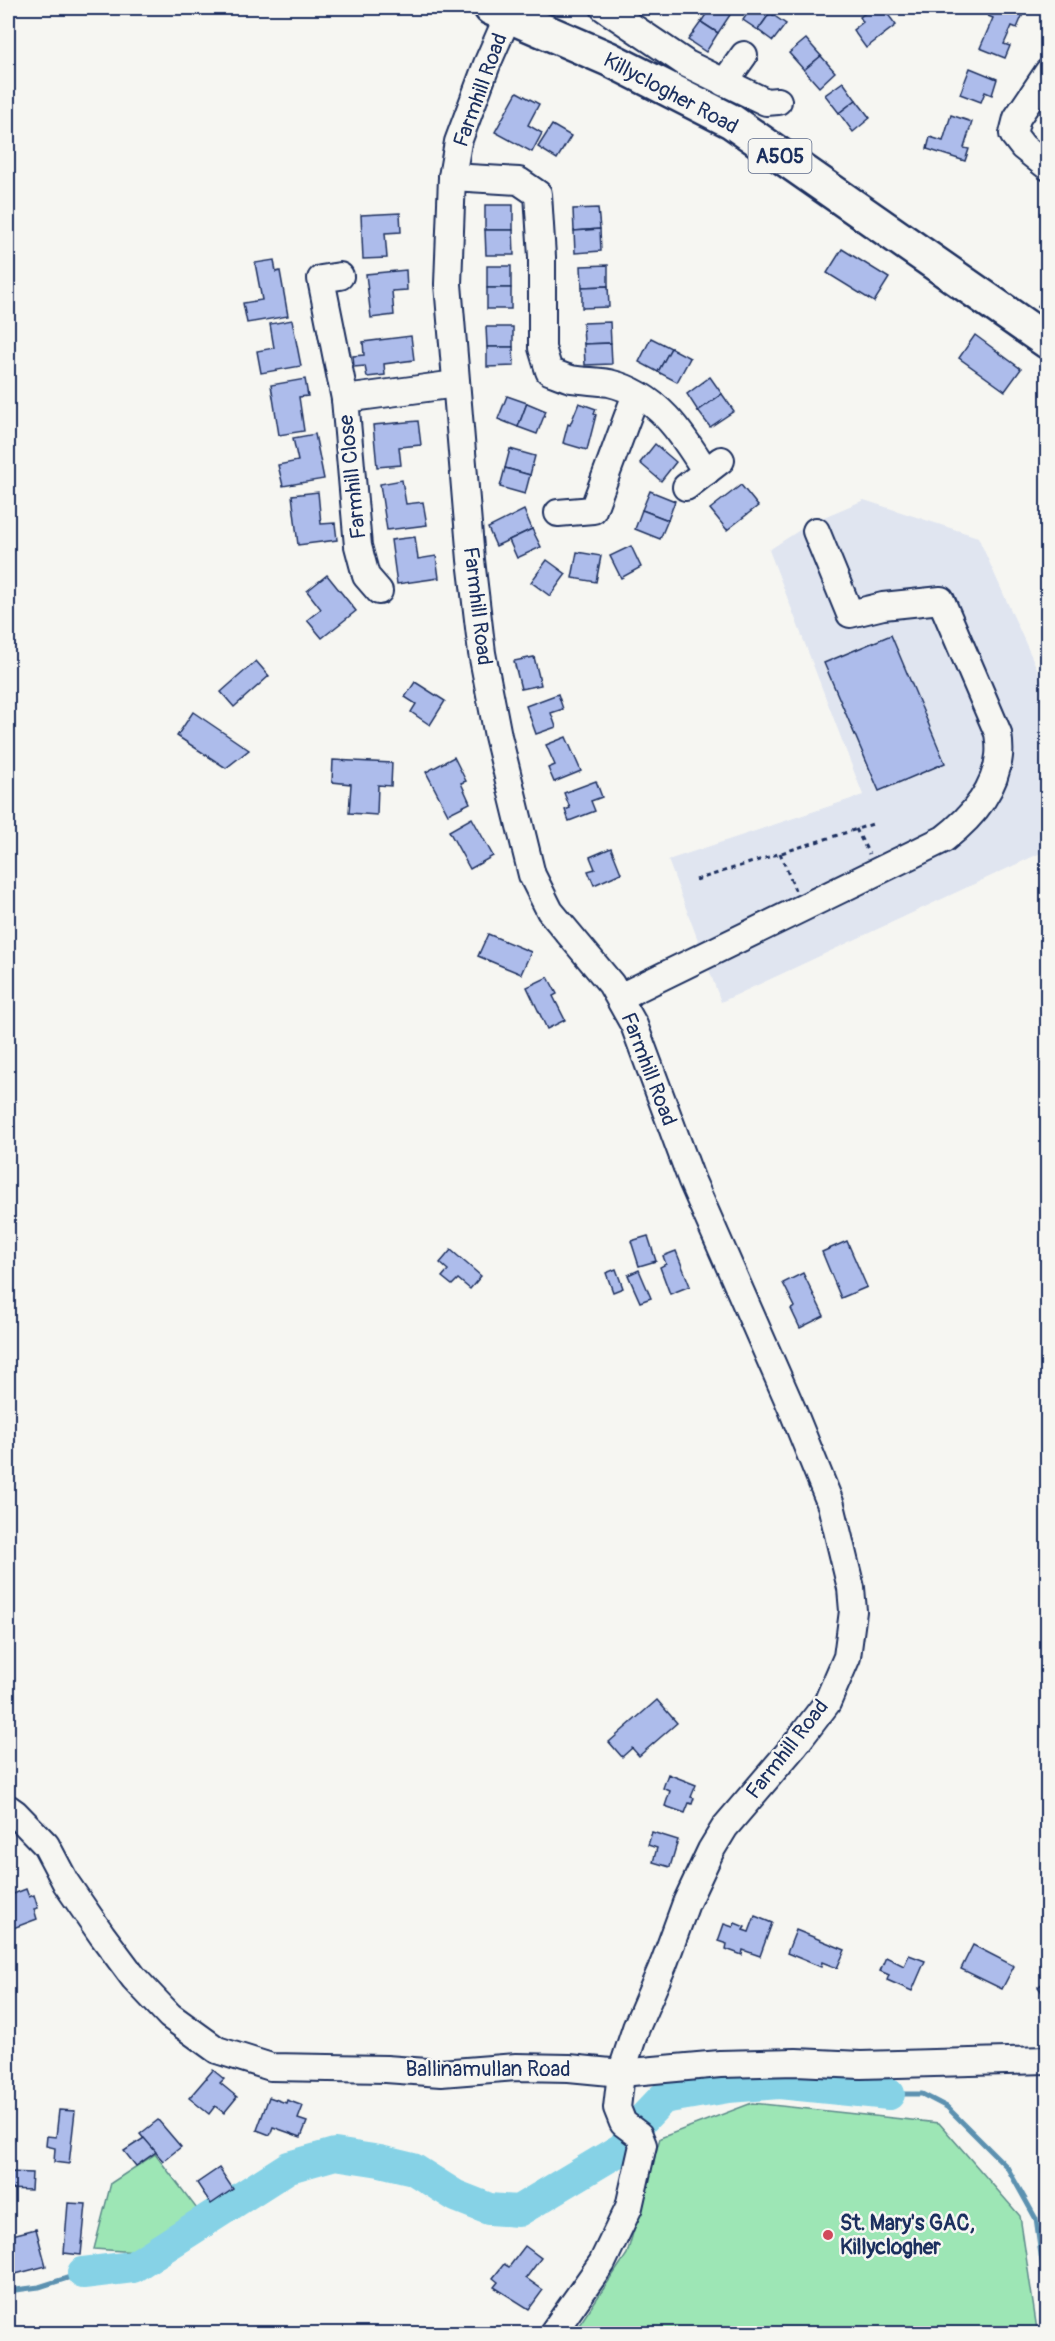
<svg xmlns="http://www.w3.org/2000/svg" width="1055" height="2341" viewBox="0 0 1055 2341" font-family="Pangolin,sans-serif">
  <rect width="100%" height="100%" fill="#f6f6f2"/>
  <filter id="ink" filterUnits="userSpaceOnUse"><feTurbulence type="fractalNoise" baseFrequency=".0167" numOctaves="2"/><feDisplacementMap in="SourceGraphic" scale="12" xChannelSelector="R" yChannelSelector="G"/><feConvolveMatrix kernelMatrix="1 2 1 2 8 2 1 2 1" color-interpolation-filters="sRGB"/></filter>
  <g filter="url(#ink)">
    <polygon fill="#e0e5f0" points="864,500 978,537 1047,691 1047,850 721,1002 668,860 863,795 769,550 812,522"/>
    <g fill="#9de6b5" stroke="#5c8a8a" stroke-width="1.5">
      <polygon points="752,2103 939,2123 1020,2216 1037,2330 1048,2331 1047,2334 573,2334 627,2254 660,2138"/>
      <polygon points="155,2154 197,2209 137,2252 94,2249 111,2183"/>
    </g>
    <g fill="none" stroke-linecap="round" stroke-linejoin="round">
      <g stroke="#5b91b0" stroke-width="5">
        <polyline points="889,2094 922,2094 947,2107 1007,2167 1036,2219 1048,2305"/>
        <polyline points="8,2291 39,2287 83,2273"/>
      </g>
      <polyline stroke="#86d2e6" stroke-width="32" points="83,2273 133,2267 289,2167 335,2154 380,2161 413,2169 456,2196 489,2209 518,2211 623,2148 642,2120 663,2098 728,2087 779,2083 889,2094"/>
    </g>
    <g fill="#adbceb" stroke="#1b2f5e" stroke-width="1.5">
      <polygon points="710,8 719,8 730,15 718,33 701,22"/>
      <polygon points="751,8 762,8 770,13 758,30 743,20"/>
      <polygon points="872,8 883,8 896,25 866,48 853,30 863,22 860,17"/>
      <polygon points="992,8 1006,8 1023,14 1017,28 1012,26 1004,44 1010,46 1005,58 980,48 993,18 988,16"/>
      <polygon points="770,13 786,24 773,41 758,30"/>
      <polygon points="701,22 718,33 706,52 688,40"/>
      <polygon points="806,39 821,56 804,70 789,53"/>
      <polygon points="821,56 835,72 819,87 804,70"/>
      <polygon points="970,68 997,79 992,95 985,92 981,102 960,94"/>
      <polygon points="843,82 856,100 839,113 825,95"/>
      <polygon points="517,92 539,104 528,125 542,133 532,152 495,132"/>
      <polygon points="856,100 870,118 853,132 839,113"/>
      <polygon points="951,115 972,122 964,148 969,149 965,161 927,149 930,137 943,141"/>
      <polygon points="552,125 571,136 557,159 538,147"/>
      <rect x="485" y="205" width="28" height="25"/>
      <polygon points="598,208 600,229 574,231 573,209"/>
      <polygon points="400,213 401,232 385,233 387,258 363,259 361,215"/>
      <polygon points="600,229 601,251 575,253 574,231"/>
      <polygon points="485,230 513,230 514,255 486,255"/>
      <polygon points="842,249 889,278 874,302 827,273"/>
      <polygon points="274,260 276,272 280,271 288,316 247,323 243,303 262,300 255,263"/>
      <polygon points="608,265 608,286 582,287 581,266"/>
      <rect x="487" y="266" width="24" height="22"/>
      <polygon points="406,270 407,290 392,291 394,315 371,318 366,274"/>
      <polygon points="608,286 609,307 582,308 582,287"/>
      <rect x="487" y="288" width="24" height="21"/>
      <polygon points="292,320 301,366 261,373 257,351 274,348 270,324"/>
      <polygon points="610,322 611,343 584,344 583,323"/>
      <polygon points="486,327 513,327 513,347 487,347"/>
      <polygon points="975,335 1021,369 1005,391 959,358"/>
      <polygon points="411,336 414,360 384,364 385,375 367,377 365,366 354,367 353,356 364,355 363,342"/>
      <polygon points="651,338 671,348 658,372 639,362"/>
      <polygon points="611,343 612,364 585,365 584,344"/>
      <polygon points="487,347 513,347 514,366 487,367"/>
      <polygon points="671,348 690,358 677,382 658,372"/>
      <polygon points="710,377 722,394 698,411 687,394"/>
      <polygon points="305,379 308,396 299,397 304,431 279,435 271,385"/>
      <polygon points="722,394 734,411 710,427 698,411"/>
      <polygon points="507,396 527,403 518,427 498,419"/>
      <polygon points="527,403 546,411 537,434 518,427"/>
      <polygon points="579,403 596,409 594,414 596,415 587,450 563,443 568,424 570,425"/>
      <polygon points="418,421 421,445 399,447 401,465 377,467 373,425"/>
      <polygon points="315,434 324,479 283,486 278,465 298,461 293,438"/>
      <polygon points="655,444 676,462 661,481 640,463"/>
      <polygon points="510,449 535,456 530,475 505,468"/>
      <polygon points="505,468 530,475 525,494 500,487"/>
      <polygon points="402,480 406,504 423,502 427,525 387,530 380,484"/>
      <polygon points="741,485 758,506 727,530 710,509"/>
      <polygon points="650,491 675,501 668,520 642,510"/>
      <polygon points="318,492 321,524 335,523 337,540 298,545 292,495"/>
      <polygon points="524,510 532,529 496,546 488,528"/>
      <polygon points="642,510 668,520 660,539 635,529"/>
      <polygon points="532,529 541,547 517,558 509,540"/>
      <polygon points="415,537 418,559 436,556 439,578 397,584 391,540"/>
      <polygon points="631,546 641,567 621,578 610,556"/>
      <polygon points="577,552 601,556 596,582 572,578"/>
      <polygon points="547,560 566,574 550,596 531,582"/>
      <polygon points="327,575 356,611 322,638 307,620 321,609 307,591"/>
      <polygon points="891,635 945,763 879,791 824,663"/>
      <polygon points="534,657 541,685 521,689 514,661"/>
      <polygon points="256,661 269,676 234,707 221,692"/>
      <polygon points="415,682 445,701 430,725 411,712 416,704 405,697"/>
      <polygon points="558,694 563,709 551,713 556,727 536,734 526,706"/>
      <polygon points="193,712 249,750 226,768 177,736"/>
      <polygon points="566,737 581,771 554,782 548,768 555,765 546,745"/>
      <polygon points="454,757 466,781 461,783 470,803 448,814 426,772"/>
      <polygon points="333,760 392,763 391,786 378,785 377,815 349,813 351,784 332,782"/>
      <polygon points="596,781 602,797 591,801 595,811 569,821 565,810 570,808 564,793"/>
      <polygon points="472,818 493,856 470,869 449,831"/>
      <polygon points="611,848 621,873 594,885 588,871 595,869 590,857"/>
      <polygon points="488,934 531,952 521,974 478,956"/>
      <polygon points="548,977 557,994 553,996 565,1020 547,1029 527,987"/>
      <polygon points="648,1236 656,1261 639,1266 631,1241"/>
      <polygon points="847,1241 867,1287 841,1298 822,1252"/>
      <polygon points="451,1250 481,1276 470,1289 458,1279 452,1285 442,1277 448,1270 440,1263"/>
      <polygon points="676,1251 690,1286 670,1294 660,1267 666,1264 663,1256"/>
      <polygon points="616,1269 623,1288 613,1292 606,1273"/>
      <polygon points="639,1270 651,1298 640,1302 628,1275"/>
      <polygon points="803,1273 824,1316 800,1328 791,1309 795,1307 783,1283"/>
      <polygon points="657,1700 677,1723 639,1756 632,1748 622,1757 609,1742"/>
      <polygon points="668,1774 696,1785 691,1797 694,1798 692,1804 689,1803 685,1813 665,1806 670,1791 663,1788"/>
      <polygon points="652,1832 678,1840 670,1867 653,1862 657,1848 648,1845"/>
      <polygon points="26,1889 29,1897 34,1895 38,1908 34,1909 37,1919 8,1930 8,1896"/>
      <polygon points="755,1916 772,1923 760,1956 743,1950 742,1955 726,1949 727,1944 718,1941 724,1924 733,1927 735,1923 745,1927 743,1930 749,1932"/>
      <polygon points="796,1930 845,1950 837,1968 822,1962 821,1967 787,1953"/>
      <polygon points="973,1945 1014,1966 1002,1989 961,1969"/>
      <polygon points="909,1955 925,1961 912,1991 887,1980 889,1975 880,1971 886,1957 904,1966"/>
      <polygon points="1048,1979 1048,2000 1038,1987"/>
      <polygon points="213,2070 224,2079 220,2083 237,2097 224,2113 215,2106 209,2114 189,2098"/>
      <polygon points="269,2097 286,2103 287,2100 303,2106 298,2119 307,2122 301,2137 273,2127 270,2135 257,2130"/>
      <polygon points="59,2110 75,2111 69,2164 54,2162 55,2148 46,2146 47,2136 56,2137"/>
      <polygon points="158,2120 181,2147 163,2161 140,2134"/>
      <polygon points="144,2138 156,2152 136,2166 124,2151"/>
      <polygon points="219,2168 233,2189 211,2204 197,2183"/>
      <polygon points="8,2172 32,2173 31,2190 8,2189"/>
      <polygon points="68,2203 86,2204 81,2255 64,2253"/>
      <polygon points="36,2229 46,2266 8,2276 8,2236"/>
      <polygon points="525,2246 541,2258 526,2278 543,2290 529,2309 494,2287 498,2282 493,2278 504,2264 509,2267"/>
    </g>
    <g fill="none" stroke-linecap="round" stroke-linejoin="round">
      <defs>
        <g id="minor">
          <polyline points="604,8 687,64 766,102 778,101"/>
          <polyline points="508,16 487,64 458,142 452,177 448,284 471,560 482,653 498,736 532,875 550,911 611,984 634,1025 692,1181 792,1409 831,1505 851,1588 853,1611 847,1657 827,1703 795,1745 725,1827 711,1850 686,1903 664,1963 636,2028 621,2073 617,2108 623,2123 639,2135 643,2145 629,2207 602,2263 552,2334"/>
          <polyline points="1048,72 1017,118 1013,134 1023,147 1048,167"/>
          <polyline points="724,83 744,55"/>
          <path d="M452,177L519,181L538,194L542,257V348L549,371C557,374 564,377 571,379C584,381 596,381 609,383C657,394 682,433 706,472"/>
          <polyline points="340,276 321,279 345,399"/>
          <polyline points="686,487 721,460"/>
          <polyline points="558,513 593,510 636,394"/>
          <polyline points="379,591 366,576 358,546 345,399 456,384"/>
          <path d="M620,997L944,839C970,819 995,791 999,756C1000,749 999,740 998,733L941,600L883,606L850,614L816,531"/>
          <polyline points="8,1808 15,1813 46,1845 66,1883 102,1935 134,1978 170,2016 217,2050 271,2067 386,2069 441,2073 516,2067 569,2068 621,2073 720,2064 796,2062 861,2065 1048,2060"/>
        </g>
        <polyline id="highway" points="491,8 609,59 731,121 1048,342"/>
      </defs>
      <use href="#minor" stroke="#1b2f5e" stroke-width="30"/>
      <use href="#highway" stroke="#1b2f5e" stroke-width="38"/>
      <g stroke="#1b2f5e" stroke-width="3" stroke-dasharray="4.5 4.5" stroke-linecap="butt">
        <polyline points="1048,245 1043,256 1048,287"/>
        <polyline points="1038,307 1048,294"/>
        <polyline points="856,829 869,854"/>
        <polyline points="780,853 795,890"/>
        <polyline points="696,880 876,823"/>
      </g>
      <use href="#minor" stroke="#f6f6f2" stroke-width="26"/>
      <use href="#highway" stroke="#f6f6f2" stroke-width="33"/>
    </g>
  </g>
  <circle fill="#d1495b" stroke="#f6f6f2" stroke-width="2" cx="828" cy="2235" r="6"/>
  <g text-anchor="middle" stroke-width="5" stroke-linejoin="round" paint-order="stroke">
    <rect fill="#f6f6f2" stroke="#5d6b8a" stroke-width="1.5" x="748.5" y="139" width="63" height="34" rx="4.5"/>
    <g font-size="20" font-weight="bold" fill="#1b2f5e">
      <text x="780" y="163">A505</text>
    </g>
    <g font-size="21" fill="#1b2f5e" stroke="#f6f6f2">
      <text transform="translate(480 90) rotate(-70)" y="7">Farmhill Road</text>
      <text transform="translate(671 93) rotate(28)" y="7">Killyclogher Road</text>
      <text transform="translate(352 477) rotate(-96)" y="7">Farmhill Close</text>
      <text transform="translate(478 606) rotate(83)" y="7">Farmhill Road</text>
      <text transform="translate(649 1069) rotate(69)" y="7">Farmhill Road</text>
      <text transform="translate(787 1749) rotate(-52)" y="7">Farmhill Road</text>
      <text x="488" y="2076">Ballinamullan Road</text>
    </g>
    <g font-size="21" font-weight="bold" fill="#1b2f5e" stroke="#f6f6f2" text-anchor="start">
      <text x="840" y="2230">St. Mary's GAC,<tspan x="840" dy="24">Killyclogher</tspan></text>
    </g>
  </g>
  <rect width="1055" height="2341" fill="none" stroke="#f6f6f2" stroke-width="30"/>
  <rect x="15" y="15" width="1025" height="2311" fill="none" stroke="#1b2f5e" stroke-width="2" filter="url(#ink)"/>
</svg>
